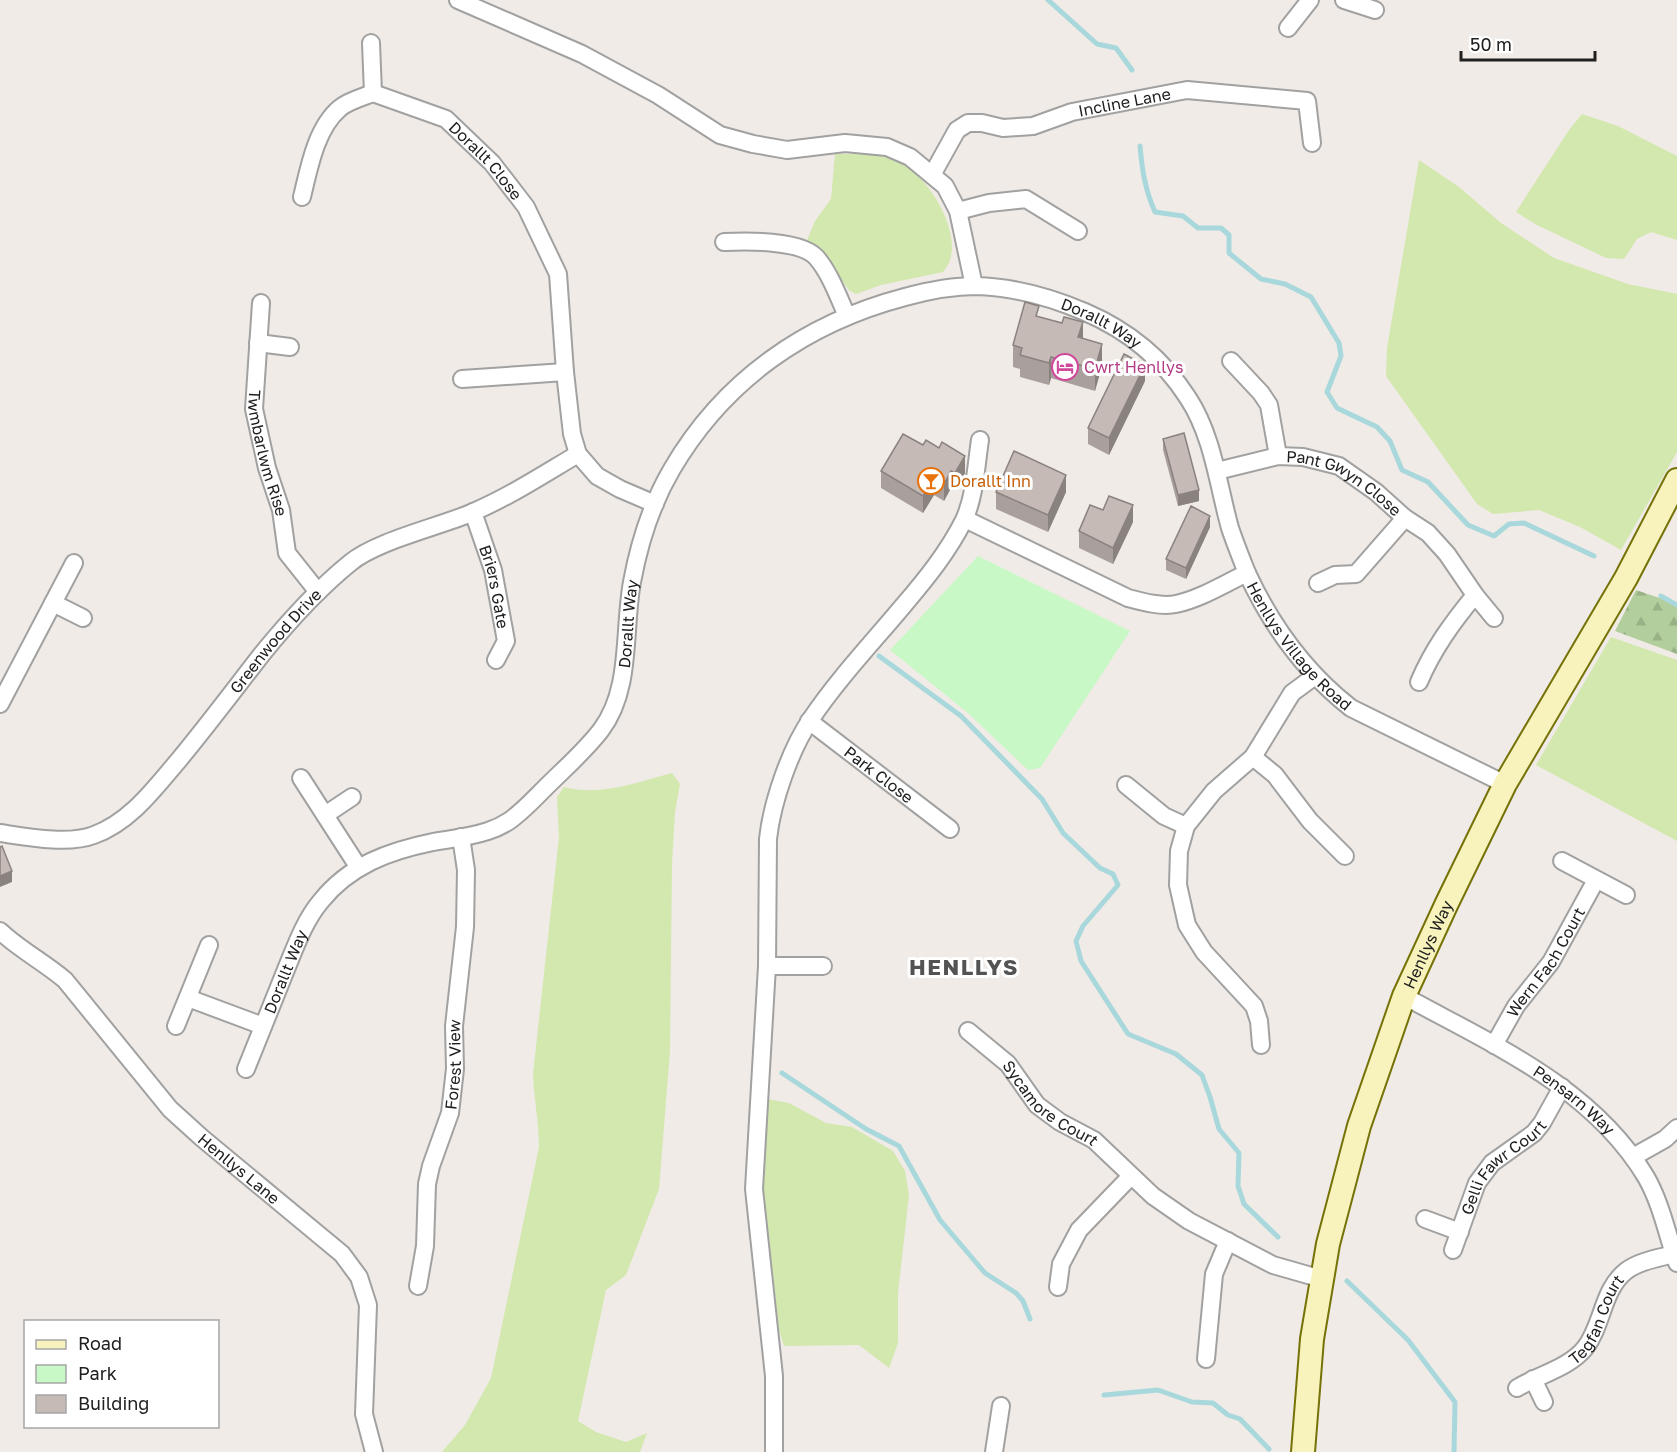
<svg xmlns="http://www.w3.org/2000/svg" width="1677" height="1452" viewBox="0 0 1677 1452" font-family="'Golos Text',sans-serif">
  <defs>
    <pattern id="forest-firs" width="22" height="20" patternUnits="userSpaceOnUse" patternTransform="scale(1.5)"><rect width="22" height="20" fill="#b2ce9c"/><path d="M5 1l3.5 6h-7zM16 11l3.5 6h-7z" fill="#99b186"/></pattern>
  </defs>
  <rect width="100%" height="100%" fill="#f0ebe6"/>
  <g fill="#d3e8ae">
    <polygon points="1582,114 1618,126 1677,156 1677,240 1651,232 1637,239 1624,259 1606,258 1537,225 1516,212 1569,130"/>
    <path d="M835,154C853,154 875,152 891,158C924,169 961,226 950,260C949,264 945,269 943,272L881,285L856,294L849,290L821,253L806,243L815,221L831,199Z"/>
    <polygon points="1419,160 1459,187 1501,223 1554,258 1628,284 1677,294 1677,452 1621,550 1580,527 1539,510 1493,514 1477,504 1386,376 1387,348"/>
    <polygon points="1611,637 1677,660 1677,841 1536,765"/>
    <path d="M672,773L680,784L675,812L672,864L670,1051L659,1189L626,1275L606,1290L578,1421L596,1432L626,1442L647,1433L640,1452H442L465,1425L491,1378L539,1147C539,1123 534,1099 533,1074L559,837L557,797L564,787C599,797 638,782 672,773Z"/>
    <polygon points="767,1099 789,1103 826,1123 852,1127 893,1151 905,1171 909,1195 898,1293 898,1343 889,1368 859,1345 784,1346 779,1330 763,1184"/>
  </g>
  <polygon fill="url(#forest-firs)" points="1636,590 1677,604 1677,654 1615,631"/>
  <polygon fill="#c8f8c5" points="978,556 1130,631 1040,768 1028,770 968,713 890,650"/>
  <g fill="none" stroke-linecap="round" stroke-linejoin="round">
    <g stroke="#a8d8dc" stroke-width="5">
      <polyline points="1048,0 1097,44 1116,48 1132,70"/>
      <path d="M1140,146C1142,169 1145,190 1155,212L1183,216L1198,228H1221L1229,235V253L1261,279L1285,284L1311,297L1339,343L1341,356L1327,392L1337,408L1377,427L1390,441L1402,470L1428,482L1468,525L1494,536L1509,524L1524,523L1594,556"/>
      <polyline points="1661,596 1677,605"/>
      <polyline points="879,656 961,716 1042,799 1063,833 1100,868 1113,874 1118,885 1083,926 1076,941 1081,961 1128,1034 1176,1054 1202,1075 1210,1097 1219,1129 1239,1153 1238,1186 1244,1204 1278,1237"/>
      <polyline points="782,1073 866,1129 899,1146 940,1220 985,1273 1016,1293 1023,1301 1030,1319"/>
      <polyline points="1347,1281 1408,1340 1455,1402 1454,1452"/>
      <polyline points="1104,1395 1158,1390 1192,1402 1213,1403 1228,1415 1240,1419 1269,1449"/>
    </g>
    <defs>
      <g id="street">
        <polyline points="458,0 582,54 658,95 720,135 753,144 787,150 845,143 887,147 910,157 945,186 958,211 974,286"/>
        <polyline points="1344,0 1375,10"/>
        <polyline points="1288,28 1310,0"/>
        <polyline points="371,43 373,93"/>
        <path id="s1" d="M932,175L957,130L968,123H982L1003,128L1033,126L1072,112L1187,90L1307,101L1312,143"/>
        <path id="s2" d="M302,197C309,168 316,128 340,108C348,101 363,97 373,93L446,119L492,163L526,207L558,274L565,372L572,434L578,454L597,476L620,489L655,504"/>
        <polyline points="958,211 989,203 1026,199 1078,231"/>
        <path d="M724,242C746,241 800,240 816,257C830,273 838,296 847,316"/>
        <path id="s3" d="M261,303L254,409L267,468L281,510L287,553L318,592"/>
        <polyline points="258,343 290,347"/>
        <polyline points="1231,361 1261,393 1269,405 1278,456"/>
        <polyline points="462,379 565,372"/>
        <path id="s4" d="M1217,471L1278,456L1303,457L1339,466L1376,492L1405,518L1428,533L1447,554L1475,595L1494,618"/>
        <path id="s5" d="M473,512L493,570L506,641L496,660"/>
        <path id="s6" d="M965,519L1128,598C1143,602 1161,607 1176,604C1200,599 1224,584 1247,573C1271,625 1305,672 1351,708L1505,784"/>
        <polyline points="1318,583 1335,575 1356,574 1405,518"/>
        <polyline points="53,603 83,618"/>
        <path d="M1419,682C1433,649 1452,623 1475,595"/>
        <polyline points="0,704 74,563"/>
        <path id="s7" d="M809,721L950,829"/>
        <polyline points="1253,757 1275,775 1310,821 1345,856"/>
        <polyline points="301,778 359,868"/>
        <polyline points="1126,785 1164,816 1186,826"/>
        <polyline points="325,815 352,797"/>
        <path id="s8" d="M0,833C27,837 68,845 94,835C130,822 154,789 178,761C207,726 234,690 262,654C288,622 318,589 350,563C376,541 438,527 471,513C509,497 544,474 578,454"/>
        <polyline points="1562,861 1626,895"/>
        <path id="s9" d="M0,931C20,950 44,962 65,980L170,1109L202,1138L342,1254L359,1277L368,1305L364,1414L374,1452"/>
        <polyline points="767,966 823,966"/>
        <path id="s10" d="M1404,996C1493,1045 1592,1087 1646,1177C1661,1203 1667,1234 1677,1263"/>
        <polyline points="188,998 263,1026"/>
        <polyline points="176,1026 209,945"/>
        <path id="s11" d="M968,1031L1008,1064L1037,1105L1060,1122L1094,1140L1153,1196L1189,1221L1273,1265L1322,1279"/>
        <polyline points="1261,1045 1259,1021 1254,1006 1204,952 1187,925 1178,885 1179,851 1186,826 1214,791 1253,757 1292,693 1315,676"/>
        <path id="s12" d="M1494,1045L1516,1006L1551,962L1596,880"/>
        <path id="s13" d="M246,1069C259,1037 272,1004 285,972C295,948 304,921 321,901C350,865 389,851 433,842C451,839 470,837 488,831C494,829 503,825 509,821C522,812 534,799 545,788C564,769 585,751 601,730C632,689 623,631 632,582C639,544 652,503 672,469C724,380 806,323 905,297C927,291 953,286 976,286C1014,287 1050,297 1085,312C1127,330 1163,359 1188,398C1213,436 1218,485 1230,528C1235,543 1241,558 1247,573"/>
        <polyline points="1633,1157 1665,1139 1677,1128"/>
        <polyline points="1425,1219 1460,1232"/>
        <path id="s14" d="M1453,1250L1477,1183L1492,1163L1534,1133L1542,1123L1562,1087"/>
        <path id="s15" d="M418,1286L425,1246L427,1184L431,1166L450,1113L455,1069L454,1026L465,927L466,870L461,837"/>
        <polyline points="1058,1287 1061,1264 1079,1230 1131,1176"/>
        <polyline points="1206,1359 1214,1274 1228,1241"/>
        <polyline points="1533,1379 1544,1402"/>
        <path id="s16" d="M1517,1388C1538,1375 1569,1368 1585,1348C1603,1325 1602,1290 1626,1271C1639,1261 1659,1258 1674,1254"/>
        <path d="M774,1452V1376L754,1189L767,966L768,839C772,802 790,750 811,719C838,679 872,643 903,606C926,579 948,552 964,520C975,496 976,466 980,440"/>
        <polyline points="994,1452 1001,1406"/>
      </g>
      <g id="secondary">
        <path id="s17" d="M1303,1452L1312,1339L1328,1244L1359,1126L1404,996L1447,903L1505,784L1626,578L1677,480"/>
      </g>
    </defs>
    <use href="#street" stroke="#a1a1a1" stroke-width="20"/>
    <use href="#secondary" stroke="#757208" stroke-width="26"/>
    <use href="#street" stroke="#fff" stroke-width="16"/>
    <use href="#secondary" stroke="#f8f3bc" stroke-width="22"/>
  </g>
  <g fill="#a9a09d">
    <polygon points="1039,317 1083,339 1102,366 1095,391 1051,378 1049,385 1020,377 1020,369 1013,367 1013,345"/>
    <polygon points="1145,381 1109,455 1088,444 1088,428"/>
    <polygon points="903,434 965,473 955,490 951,488 944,501 934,495 923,513 881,488 881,471"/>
    <polygon points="1163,439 1199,501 1178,506 1163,450"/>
    <polygon points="996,492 1066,492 1048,532 996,509"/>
    <polygon points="1133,522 1113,564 1079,548 1079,531"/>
    <polygon points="1210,527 1186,579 1166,570 1166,559"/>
  </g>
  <g fill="#8a827f">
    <polygon points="1083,322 1083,344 1078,337"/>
    <polygon points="1102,344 1102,366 1095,391 1095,369"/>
    <polygon points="1051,357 1051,378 1049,385 1049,363"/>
    <polygon points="1145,365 1145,381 1109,455 1109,438"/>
    <polygon points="965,456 965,473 955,490 955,473"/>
    <polygon points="951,471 951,488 944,501 944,484"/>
    <polygon points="1066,475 1066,492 1048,532 1048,515"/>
    <polygon points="934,478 934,495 923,513 923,496"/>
    <polygon points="1199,490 1199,501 1178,506 1178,495"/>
    <polygon points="1133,505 1133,522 1113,564 1113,548"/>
    <polygon points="1210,516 1210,527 1186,579 1186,568"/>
    <polygon points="12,871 12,882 0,887 0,876"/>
  </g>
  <g fill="#c5bab6" stroke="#8a827f" stroke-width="1.5">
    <polygon points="1025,302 1039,306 1036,316 1062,323 1064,317 1083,322 1078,337 1102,344 1095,369 1051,357 1049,363 1020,355 1022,348 1013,345"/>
    <polygon points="1124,354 1145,365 1109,438 1088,428"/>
    <polygon points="1184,433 1199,490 1178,495 1163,439"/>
    <polygon points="903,434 923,445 926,440 939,448 942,442 965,456 955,473 951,471 944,484 934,478 923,496 881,471"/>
    <polygon points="1014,451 1066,475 1048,515 996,492"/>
    <polygon points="1109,496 1133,505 1113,548 1079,531 1090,505 1103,510"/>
    <polygon points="1191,506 1210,516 1186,568 1166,559"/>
    <polygon points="2,846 12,871 0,876 0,847"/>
  </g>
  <defs>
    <symbol id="hotel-ring" viewBox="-11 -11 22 22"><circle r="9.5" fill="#fff" stroke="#d1479c" stroke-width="1.5"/><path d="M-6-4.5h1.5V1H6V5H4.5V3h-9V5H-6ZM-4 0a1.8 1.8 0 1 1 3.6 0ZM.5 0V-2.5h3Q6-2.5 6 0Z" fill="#d1479c"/></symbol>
    <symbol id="bar-ring" viewBox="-11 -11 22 22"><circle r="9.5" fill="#fff" stroke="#e8710a" stroke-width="1.5"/><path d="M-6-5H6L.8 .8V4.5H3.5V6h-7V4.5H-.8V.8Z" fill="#e8710a"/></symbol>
  </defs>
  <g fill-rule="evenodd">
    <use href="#hotel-ring" x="1050" y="352" width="30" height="30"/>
    <use href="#bar-ring" x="916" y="466" width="30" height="30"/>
  </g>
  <g text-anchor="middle" stroke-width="6" stroke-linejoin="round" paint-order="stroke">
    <g font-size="16" fill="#202020" stroke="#fff">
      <text dy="6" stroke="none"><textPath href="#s1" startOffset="225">Incline Lane</textPath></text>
      <text dy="6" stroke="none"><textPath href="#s2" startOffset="270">Dorallt Close</textPath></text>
      <text dy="6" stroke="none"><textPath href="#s13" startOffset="1298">Dorallt Way</textPath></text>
      <text dy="6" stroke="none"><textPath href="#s3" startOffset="152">Twmbarlwm Rise</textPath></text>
      <text dy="6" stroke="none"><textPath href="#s4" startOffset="136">Pant Gwyn Close</textPath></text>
      <text dy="6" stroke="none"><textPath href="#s5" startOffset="78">Briers Gate</textPath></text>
      <text dy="6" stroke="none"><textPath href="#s13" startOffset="634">Dorallt Way</textPath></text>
      <text dy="6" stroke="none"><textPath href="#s8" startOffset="363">Greenwood Drive</textPath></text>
      <text dy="6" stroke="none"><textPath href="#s6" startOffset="398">Henllys Village Road</textPath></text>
      <text dy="6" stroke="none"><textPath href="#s7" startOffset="88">Park Close</textPath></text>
      <text dy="6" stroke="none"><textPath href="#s17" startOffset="526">Henllys Way</textPath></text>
      <text dy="6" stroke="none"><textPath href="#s12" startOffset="98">Wern Fach Court</textPath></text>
      <text dy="6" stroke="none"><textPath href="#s13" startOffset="105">Dorallt Way</textPath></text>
      <text dy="6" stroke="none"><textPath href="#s15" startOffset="226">Forest View</textPath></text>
      <text dy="6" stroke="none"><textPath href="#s10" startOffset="200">Pensarn Way</textPath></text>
      <text dy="6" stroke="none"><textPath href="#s11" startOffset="111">Sycamore Court</textPath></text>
      <text dy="6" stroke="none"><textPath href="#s14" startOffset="100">Gelli Fawr Court</textPath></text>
      <text dy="6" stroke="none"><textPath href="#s9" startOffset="339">Henllys Lane</textPath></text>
      <text dy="6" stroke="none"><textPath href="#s16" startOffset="110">Tegfan Court</textPath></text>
    </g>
    <g font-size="16" fill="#b23c85" stroke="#fff" text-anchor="start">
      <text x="1084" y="373">Cwrt Henllys</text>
    </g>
    <g font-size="16" fill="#c56008" stroke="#fff" text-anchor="start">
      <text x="950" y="487">Dorallt Inn</text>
    </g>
    <g font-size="22" font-weight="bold" letter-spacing="1.5" fill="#535353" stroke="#fff">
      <text x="964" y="975">HENLLYS</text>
    </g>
  </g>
  <rect x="24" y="1320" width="195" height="108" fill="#ffffff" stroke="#a6a6a6" stroke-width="1.5"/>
  <rect x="36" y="1340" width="30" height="9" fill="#f8f3bc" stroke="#a6a6a6" stroke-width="1.5"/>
  <text x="78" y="1350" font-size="18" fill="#202020">Road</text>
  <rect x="36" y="1365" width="30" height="18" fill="#c8f8c5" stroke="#a6a6a6" stroke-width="1.5"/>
  <text x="78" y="1380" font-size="18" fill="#202020">Park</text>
  <rect x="36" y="1395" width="30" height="18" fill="#c5bab6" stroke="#a6a6a6" stroke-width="1.5"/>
  <text x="78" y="1410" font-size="18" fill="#202020">Building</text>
  <path d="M1461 51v9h134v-9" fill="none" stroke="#202020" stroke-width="3"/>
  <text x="1470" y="51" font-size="18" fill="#202020" stroke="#ffffff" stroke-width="4.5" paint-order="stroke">50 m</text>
</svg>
